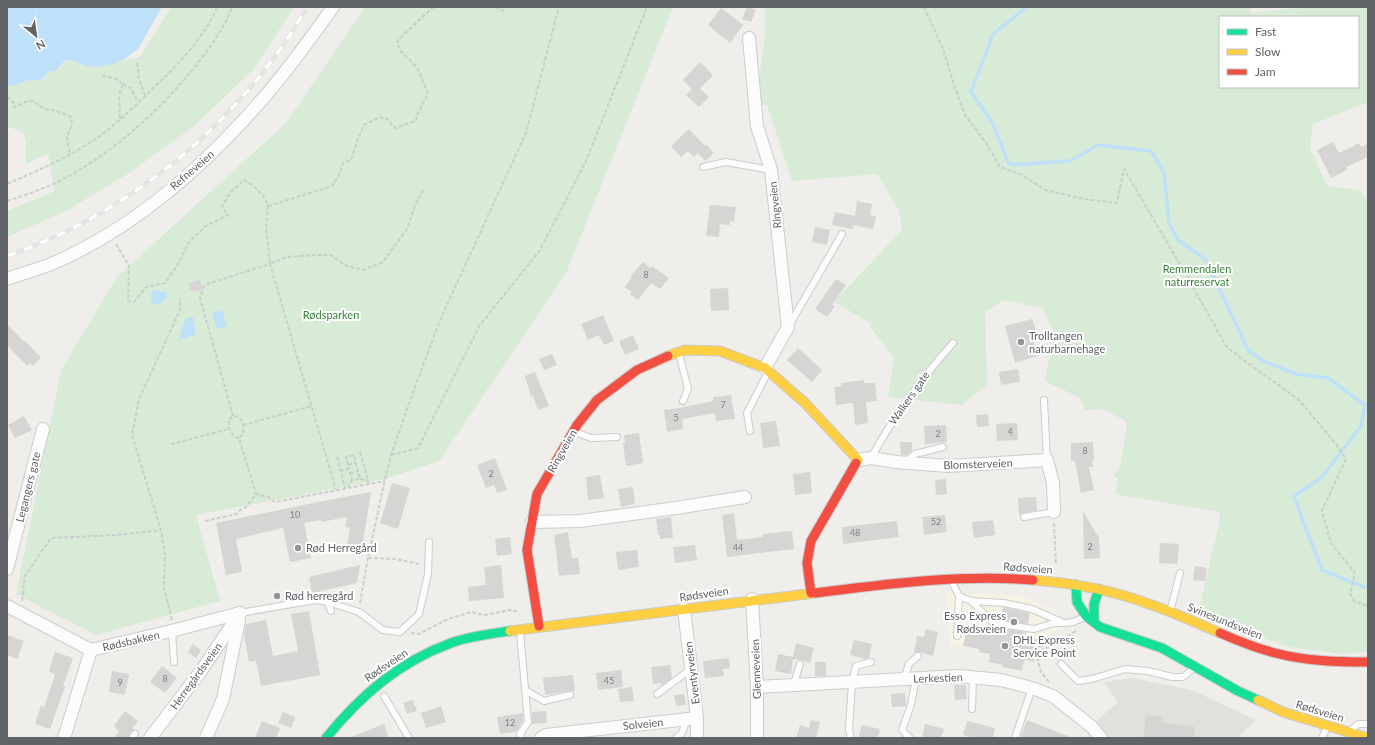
<svg xmlns="http://www.w3.org/2000/svg" width="1375" height="745" viewBox="0 0 1375 745" font-family="Lato,sans-serif">
  <rect width="100%" height="100%" fill="#efeeea"/>
  <polygon fill="#f7f3e4" points="946,592 1023,596 1050,609 1070,623 1047,636 1050,644 1036,649 1034,662 1024,661 1022,671 1002,667 1003,665 989,662 990,654 980,649 964,646 950,647"/>
  <polygon fill="#e2e0da" points="1132,678 1192,690 1256,720 1237,738 1107,738 1093,724 1118,702 1104,682"/>
  <g fill="#d8ebd6" fill-rule="evenodd">
    <path d="M171,7H294L254,69L193,127L129,173L66,211L7,237V211L55,191L48,154L26,164V140L22,132L7,126V86L11,85H14L25,81L40,80C48,72 51,73 59,68C63,65 65,61 69,59L86,66L96,67L113,64L123,60L139,58Z"/>
    <polygon points="365,7 673,7 566,273 439,461 385,479 196,515 220,601 96,635 16,594 61,370 117,277 286,123"/>
    <path d="M762,7H1249L1252,13L1308,7H1368V102L1313,124L1310,148L1327,186L1359,190L1368,202V652L1339,654L1289,647L1230,626L1200,605L1220,520L1219,512L1115,494L1118,478L1113,476L1120,467L1127,425L1126,421L1102,409L1085,410L1080,398L1045,381L1054,335L1043,308L1004,300L985,312L987,385L961,405L888,397L894,358L870,326L872,324L834,302L902,230L899,210L877,174L792,181L767,105H756L765,34V9ZM1220,17H1358V87H1220Z"/>
  </g>
  <g fill="#bfe0f9">
    <path d="M7,7H162L138,49L123,60L113,64L96,67L86,66L69,59L65,61L55,71C46,70 46,78 39,80C35,81 30,80 26,81C22,81 18,85 13,85C11,86 9,85 7,86Z"/>
    <polygon points="152,290 167,292 166,298 161,303 151,304"/>
    <polygon points="222,310 227,326 217,329 212,313"/>
    <polygon points="193,317 196,334 178,340 186,318"/>
  </g>
  <g fill="none" stroke-linecap="round" stroke-linejoin="round">
    <polyline stroke="#bfe0f9" stroke-width="3.5" points="1027,7 993,34 971,92 992,122 1009,164 1024,164 1070,161 1098,145 1151,151 1164,172 1169,223 1177,239 1206,260 1248,350 1265,362 1296,374 1328,378 1365,405 1361,426 1321,478 1294,496 1300,513 1322,570 1364,587 1368,587"/>
  </g>
  <g fill="#d6d5d3">
    <polygon points="747,7 756,10 751,22 742,19"/>
    <polygon points="721,8 743,25 730,43 708,25"/>
    <polygon points="700,62 713,75 700,89 709,97 699,107 686,95 692,89 683,80"/>
    <polygon points="689,129 705,146 706,144 714,153 705,161 698,153 694,157 688,151 681,157 671,146"/>
    <polygon points="1333,142 1339,153 1359,143 1361,147 1368,144 1368,157 1346,167 1347,170 1331,178 1317,150"/>
    <polygon points="857,201 872,204 870,215 876,216 873,229 853,225 853,229 832,225 835,212 855,216"/>
    <polygon points="710,205 736,207 734,222 730,221 730,225 720,224 719,237 706,236"/>
    <polygon points="815,227 830,230 827,245 812,242"/>
    <polygon points="643,262 650,268 652,266 669,278 660,289 651,283 638,300 630,294 632,292 625,287 632,277 631,276"/>
    <polygon points="836,279 846,285 832,305 835,306 827,317 815,309"/>
    <polygon points="200,280 202,286 201,290 194,292 190,289 189,283"/>
    <polygon points="728,288 729,310 711,311 710,289"/>
    <polygon points="603,315 614,341 604,345 599,335 588,340 581,324"/>
    <polygon points="1032,319 1036,330 1031,331 1038,356 1015,363 1005,326"/>
    <polygon points="7,324 23,341 24,340 41,358 33,366 30,363 27,366 7,345"/>
    <polygon points="633,335 639,349 625,355 619,341"/>
    <polygon points="798,348 822,370 812,382 787,360"/>
    <polygon points="552,354 557,365 544,370 539,359"/>
    <polygon points="1018,369 1020,382 1001,385 999,372"/>
    <polygon points="535,372 549,406 538,410 533,396 531,397 525,376"/>
    <polygon points="864,380 864,383 875,383 877,401 866,402 868,423 855,425 853,403 836,405 834,387 841,386 841,383"/>
    <polygon points="731,395 735,419 716,421 715,413 682,419 683,429 667,432 664,410 680,408 713,401 713,397"/>
    <polygon points="988,414 989,426 977,427 976,415"/>
    <polygon points="24,416 32,430 15,438 8,425"/>
    <polygon points="776,421 780,446 763,448 760,423"/>
    <polygon points="1017,423 1018,440 997,441 996,424"/>
    <polygon points="946,425 947,442 925,444 924,426"/>
    <polygon points="639,433 643,463 626,466 623,443 625,443 624,435"/>
    <polygon points="900,442 912,442 912,451 907,455 901,455"/>
    <polygon points="1093,442 1094,461 1092,461 1093,467 1089,467 1094,490 1081,493 1075,461 1071,461 1071,443"/>
    <polygon points="495,458 507,490 497,493 494,485 486,488 477,465"/>
    <polygon points="810,472 812,493 795,495 793,474"/>
    <polygon points="600,475 604,498 588,500 586,477"/>
    <polygon points="946,479 947,494 936,495 935,480"/>
    <polygon points="392,483 410,488 398,529 380,523"/>
    <polygon points="633,487 635,504 621,507 618,489"/>
    <polygon points="371,492 362,548 346,551 350,528 345,527 347,517 322,522 321,520 304,523 311,558 290,562 283,528 236,539 242,572 226,575 216,523 318,502"/>
    <polygon points="1036,497 1037,510 1023,513 1019,515 1018,498"/>
    <polygon points="1083,511 1099,538 1100,558 1084,559"/>
    <polygon points="734,513 737,540 763,537 763,534 792,531 794,549 727,557 722,515"/>
    <polygon points="945,515 947,532 924,535 922,517"/>
    <polygon points="671,517 673,538 660,539 660,535 658,535 656,519"/>
    <polygon points="993,520 995,535 974,538 972,522"/>
    <polygon points="897,521 899,537 843,544 842,527"/>
    <polygon points="568,532 572,558 578,558 580,574 559,576 554,535"/>
    <polygon points="510,537 512,554 497,556 495,539"/>
    <polygon points="1160,543 1179,544 1177,564 1159,563"/>
    <polygon points="695,545 697,560 675,563 673,547"/>
    <polygon points="637,550 639,567 618,570 616,552"/>
    <polygon points="360,565 357,583 312,593 309,577"/>
    <polygon points="501,565 504,598 469,601 468,587 486,585 484,567"/>
    <polygon points="1195,566 1207,568 1205,581 1193,580"/>
    <polygon points="1003,607 1030,613 1028,624 1001,620"/>
    <polygon points="309,611 320,675 261,686 256,661 249,662 244,635 246,624 266,620 273,656 298,651 291,614"/>
    <polygon points="967,628 999,633 999,628 1026,632 1025,638 1055,642 1036,649 1034,662 1024,660 1022,671 1002,667 1003,665 989,662 990,654 979,652 979,649 963,646"/>
    <polygon points="926,629 938,632 933,656 919,652 914,652 917,636 924,637"/>
    <polygon points="7,635 24,641 17,659 7,655"/>
    <polygon points="854,640 872,644 869,658 865,659 850,655"/>
    <polygon points="796,643 814,648 810,663 801,660 793,659 791,674 775,671 778,654 793,657"/>
    <polygon points="193,644 201,650 196,658 188,652"/>
    <polygon points="55,652 73,658 63,686 65,687 50,729 35,724 41,705 44,707 55,675 49,671"/>
    <polygon points="729,658 730,668 723,669 724,676 705,678 703,661"/>
    <rect x="815" y="662" width="11" height="14"/>
    <polygon points="670,665 672,678 661,686 661,683 653,684 651,667"/>
    <polygon points="162,666 177,678 165,693 150,682"/>
    <polygon points="621,670 623,687 598,690 596,673"/>
    <polygon points="112,671 129,674 125,695 109,692"/>
    <polygon points="573,675 575,691 569,691 545,695 543,678"/>
    <polygon points="954,685 966,685 967,699 955,700"/>
    <polygon points="632,687 634,701 620,702 618,689"/>
    <polygon points="905,693 906,706 892,707 891,694"/>
    <polygon points="684,694 686,705 676,706 674,695"/>
    <polygon points="413,700 417,711 407,714 403,703"/>
    <polygon points="441,706 446,722 426,728 421,713"/>
    <polygon points="125,711 138,721 132,728 135,730 131,731 128,738 114,738 119,731 114,726"/>
    <polygon points="546,711 547,723 532,724 532,712"/>
    <polygon points="283,712 295,717 291,728 278,723"/>
    <polygon points="523,713 523,721 516,732 500,734 497,717"/>
    <polygon points="1146,715 1163,717 1162,722 1195,727 1194,738 1143,738"/>
    <polygon points="811,720 820,722 816,738 796,738 800,725 809,728"/>
    <polygon points="1027,720 1070,737 1070,738 1020,738"/>
    <polygon points="262,721 280,728 276,738 255,738"/>
    <polygon points="967,721 995,728 993,738 974,738 963,735"/>
    <polygon points="384,724 389,738 351,738 351,737"/>
    <polygon points="925,724 944,729 941,738 922,738"/>
    <polygon points="862,725 880,729 878,738 858,738"/>
  </g>
  <g fill="none" stroke-linecap="round" stroke-linejoin="round">
    <defs>
      <g id="lane">
        <polyline points="703,167 726,162 771,170"/>
        <polyline points="790,324 842,234"/>
        <polyline points="679,353 688,389 683,401"/>
        <polyline points="1044,400 1047,460"/>
        <polyline points="750,431 747,413 768,372"/>
        <polyline points="575,432 591,438 617,437"/>
        <path d="M871,458C894,416 921,379 953,343"/>
        <polyline points="905,462 915,454 943,447"/>
        <polyline points="1024,517 1054,512"/>
        <polyline points="953,584 959,596 971,601 1004,603 1032,609 1064,623 1073,622 1085,617"/>
        <polyline points="971,601 993,623 1034,629 1054,623 1062,623"/>
        <polyline points="328,602 331,611"/>
        <polyline points="1171,608 1180,573"/>
        <polyline points="240,613 315,600 328,602 359,612 383,630 400,632 419,614 428,574 429,542"/>
        <polyline points="172,631 174,662"/>
        <polyline points="520,632 528,722 520,734 521,738"/>
        <polyline points="957,636 959,596"/>
        <polyline points="1061,664 1078,681 1092,679 1125,669 1148,671 1172,677 1183,677 1193,669"/>
        <polyline points="904,679 909,664 918,656"/>
        <polyline points="794,684 800,664"/>
        <polyline points="525,690 544,701 570,695"/>
        <polyline points="657,694 691,669"/>
        <polyline points="384,696 409,738"/>
        <polyline points="972,709 973,677"/>
        <polyline points="1351,730 1358,724 1368,724"/>
        <polyline points="132,738 135,734"/>
        <polyline points="676,738 682,733 687,719"/>
        <polyline points="851,738 849,730 852,682 856,666 871,662"/>
        <polyline points="910,738 902,730 911,705 916,678"/>
        <polyline points="1015,738 1032,688"/>
        <polyline points="1322,738 1327,727"/>
      </g>
      <g id="street">
        <polyline points="749,38 757,126 771,170 788,327 765,368"/>
        <path d="M7,279C23,273 40,269 56,262C135,227 203,167 259,103C286,73 310,39 333,7"/>
        <polyline points="858,460 871,458 896,462 948,466 1047,460 1053,483 1054,512"/>
        <polyline points="532,522 580,521 676,508 745,497"/>
        <polyline points="7,569 43,429"/>
        <polyline points="752,599 757,687 757,738"/>
        <polyline points="7,606 91,650 175,630 240,613"/>
        <polyline points="684,609 697,718 697,738"/>
        <polyline points="757,687 959,676 1001,680 1032,688 1053,696 1092,727 1101,738"/>
        <polyline points="64,738 91,650"/>
        <polyline points="150,738 201,671 240,613"/>
        <polyline points="206,738 223,699 239,620"/>
        <polyline points="541,738 546,735 697,718"/>
      </g>
      <g id="fast">
        <polyline points="1076,585 1077,602 1086,616 1100,627 1162,648 1238,691 1258,700"/>
        <polyline points="1094,622 1094,604 1099,589"/>
        <path d="M326,738C360,696 399,662 451,643C470,636 490,634 510,631"/>
      </g>
      <g id="slow">
        <polyline points="668,356 685,350 720,351 765,368 805,403 858,460 856,463"/>
        <path d="M1033,580C1073,583 1112,590 1149,604C1173,612 1197,623 1220,633"/>
        <polyline points="510,631 815,593"/>
        <polyline points="1258,700 1283,712 1368,738"/>
      </g>
      <g id="jam">
        <polyline points="811,593 807,563 811,541 856,463"/>
        <path d="M815,593C887,584 961,574 1033,580"/>
        <polyline points="539,626 527,550 537,494 577,425 597,400 637,370 668,356"/>
        <path d="M1220,633C1238,641 1256,648 1275,653C1306,661 1337,662 1368,662"/>
      </g>
    </defs>
    <use href="#lane" stroke="#cbcccc" stroke-width="8"/>
    <use href="#street" stroke="#cbcccc" stroke-width="14"/>
    <use href="#fast" stroke="#cacacb" stroke-width="11"/>
    <use href="#slow" stroke="#cacacb" stroke-width="11"/>
    <use href="#jam" stroke="#cacacb" stroke-width="11"/>
    <g stroke="#cacfcc" stroke-width="2" stroke-dasharray="4 2" stroke-linecap="butt">
      <polyline points="495,7 504,11"/>
      <polyline points="924,7 942,46 954,85 965,115 986,143 1000,167 1020,174 1045,190 1084,199 1117,203 1124,169 1188,278 1226,346 1242,359 1298,399 1336,444 1346,459 1322,511 1331,543 1355,573 1350,594 1354,601 1368,606"/>
      <polyline points="137,63 139,79 145,96"/>
      <polyline points="102,76 114,78 123,84 119,95 120,119"/>
      <polyline points="123,84 131,88 138,102"/>
      <polyline points="7,97 12,100 14,107 28,101 33,101 44,109 57,111 71,117 72,124 67,137 70,155"/>
      <path d="M7,184C34,172 61,161 86,145C105,134 122,118 138,103C167,75 201,45 217,7"/>
      <path d="M7,201C28,194 50,187 69,176C123,146 174,97 210,47C218,34 228,21 232,7"/>
      <path d="M268,206L332,186L338,177L343,163L351,160L358,139L364,125L380,117L387,119L395,128L416,121L417,115L428,94C425,86 422,78 418,70C412,59 397,54 398,40L432,8L436,7"/>
      <polyline points="116,244 129,266 128,301 134,302 146,287 165,283 177,266 189,242 206,226 228,215 222,207 230,193 244,180 251,184 263,195 268,206 266,227 270,264 287,257 316,255 330,255 347,266 363,270 383,262 407,229 414,208 424,188"/>
      <polyline points="233,416 200,298 204,286 207,284 270,264 336,490"/>
      <polyline points="243,425 312,406"/>
      <path d="M239,438L235,437L229,429V420L233,416L239,417C244,424 246,432 239,438L256,494"/>
      <polyline points="171,444 229,429"/>
      <polyline points="360,452 369,484"/>
      <polyline points="391,455 418,448 480,325 540,250 586,161 647,7"/>
      <polyline points="337,457 345,488"/>
      <polyline points="348,465 356,463"/>
      <polyline points="340,471 349,469 352,480 360,479 354,455 346,457 349,469"/>
      <polyline points="350,473 358,471"/>
      <polyline points="360,479 368,481"/>
      <polyline points="348,488 352,480"/>
      <polyline points="205,521 237,514 240,510 246,507 256,494 268,497 275,502 385,481"/>
      <polyline points="1054,523 1056,565"/>
      <polyline points="368,558 396,559 419,564"/>
      <polyline points="22,601 25,576 51,538 116,535 161,530"/>
      <polyline points="360,603 368,558 385,479 391,455 415,387 440,320 526,133 559,7"/>
      <polyline points="172,620 164,588 165,555 161,530 132,435 139,399 180,310 180,298"/>
      <polyline points="411,633 419,634 448,619 471,612 485,615 510,610 519,612"/>
      <polyline points="1049,682 1041,672 1037,657 1040,651 1053,645 1076,631"/>
    </g>
    <use href="#lane" stroke="#fdfcfc" stroke-width="6"/>
    <use href="#street" stroke="#fdfcfc" stroke-width="12"/>
    <use href="#fast" stroke="#16e098" stroke-width="9"/>
    <use href="#slow" stroke="#ffcf43" stroke-width="9"/>
    <use href="#jam" stroke="#f24e42" stroke-width="9"/>
    <defs>
      <path id="rail" d="M7,256C131,213 242,121 307,7"/>
    </defs>
    <use href="#rail" stroke="#e4e4e4" stroke-width="4.5"/>
    <use href="#rail" stroke="#fff" stroke-width="3" stroke-dasharray="9" stroke-linecap="butt"/>
  </g>
  <g fill="#919496" stroke="#fff" stroke-width="1.5">
    <circle cx="1021" cy="342" r="4"/>
    <circle cx="298" cy="548" r="4"/>
    <circle cx="277" cy="596" r="4"/>
    <circle cx="1014" cy="622" r="4"/>
    <circle cx="1005" cy="646" r="4"/>
  </g>
  <g text-anchor="middle" stroke-width="4" stroke-linejoin="round" paint-order="stroke">
    <g font-size="9" fill="#7e8184">
      <text x="646" y="278">8</text>
      <text x="723" y="408">7</text>
      <text x="676" y="421">5</text>
      <text x="1010" y="435">4</text>
      <text x="938" y="437">2</text>
      <text x="1085" y="454">8</text>
      <text x="491" y="477">2</text>
      <text x="295" y="518">10</text>
      <text x="936" y="525">52</text>
      <text x="855" y="536">48</text>
      <text x="1090" y="550">2</text>
      <text x="738" y="551">44</text>
      <text x="165" y="682">8</text>
      <text x="609" y="684">45</text>
      <text x="120" y="686">9</text>
      <text x="510" y="726">12</text>
    </g>
    <g font-size="11" fill="#5f6368" stroke="#fff">
      <text transform="translate(192 170) rotate(-41)" y="4">Refneveien</text>
      <text transform="translate(775 205) rotate(-96)" y="4">Ringveien</text>
      <text transform="translate(909 398) rotate(-55)" y="4">Walkers gate</text>
      <text transform="translate(562 451) rotate(-60)" y="4">Ringveien</text>
      <text transform="translate(978 464) rotate(-2)" y="4">Blomsterveien</text>
      <text transform="translate(28 487) rotate(-76)" y="4">Legangers gate</text>
      <text transform="translate(1028 568) rotate(4)" y="4">Rødsveien</text>
      <text transform="translate(704 594) rotate(-8)" y="4">Rødsveien</text>
      <text transform="translate(1225 621) rotate(22)" y="4">Svinesundsveien</text>
      <text transform="translate(131 641) rotate(-13)" y="4">Rødsbakken</text>
      <text transform="translate(386 665) rotate(-34)" y="4">Rødsveien</text>
      <text transform="translate(756 669) rotate(-92)" y="4">Glenneveien</text>
      <text transform="translate(692 673) rotate(-97)" y="4">Eventyrveien</text>
      <text transform="translate(196 676) rotate(-54)" y="4">Herregårdsveien</text>
      <text transform="translate(938 678) rotate(-2)" y="4">Lerkestien</text>
      <text transform="translate(1320 711) rotate(17)" y="4">Rødsveien</text>
      <text transform="translate(643 724) rotate(-6)" y="4">Solveien</text>
    </g>
    <g font-size="11" fill="#348238" stroke="#fff">
      <text x="1197" y="273">Remmendalen<tspan x="1197" dy="13">naturreservat</tspan></text>
      <text x="331" y="319">Rødsparken</text>
    </g>
    <g font-size="11" fill="#5f6368" stroke="#fff" text-anchor="start">
      <text x="1029" y="340">Trolltangen<tspan x="1029" dy="13">naturbarnehage</tspan></text>
      <text x="306" y="552">Rød Herregård</text>
      <text x="285" y="600">Rød herregård</text>
      <text x="1006" y="620" text-anchor="end">Esso Express<tspan x="1006" dy="13">Rødsveien</tspan></text>
      <text x="1013" y="644">DHL Express<tspan x="1013" dy="13">Service Point</tspan></text>
    </g>
  </g>
  <rect width="1375" height="745" fill="none" stroke="#5f6368" stroke-width="16"/>
  <rect x="1219" y="16" width="140" height="72" fill="#ffffff" stroke="#bfc1c3"/>
  <rect x="1227" y="29" width="20" height="6" fill="#16e098" stroke="#bfc1c3"/>
  <text x="1255" y="36" font-size="12" fill="#5f6368">Fast</text>
  <rect x="1227" y="49" width="20" height="6" fill="#ffcf43" stroke="#bfc1c3"/>
  <text x="1255" y="56" font-size="12" fill="#5f6368">Slow</text>
  <rect x="1227" y="69" width="20" height="6" fill="#f24e42" stroke="#bfc1c3"/>
  <text x="1255" y="76" font-size="12" fill="#5f6368">Jam</text>
  <g transform="translate(36 36) rotate(151)" stroke="#ffffff" stroke-width="3" paint-order="stroke">
  <path d="M0-3L7 15L0 10L-7 15Z" fill="#5f6368"/>
  <text y="-6" font-size="11" font-weight="bold" text-anchor="middle" fill="#5f6368">N</text>
  </g>
</svg>
